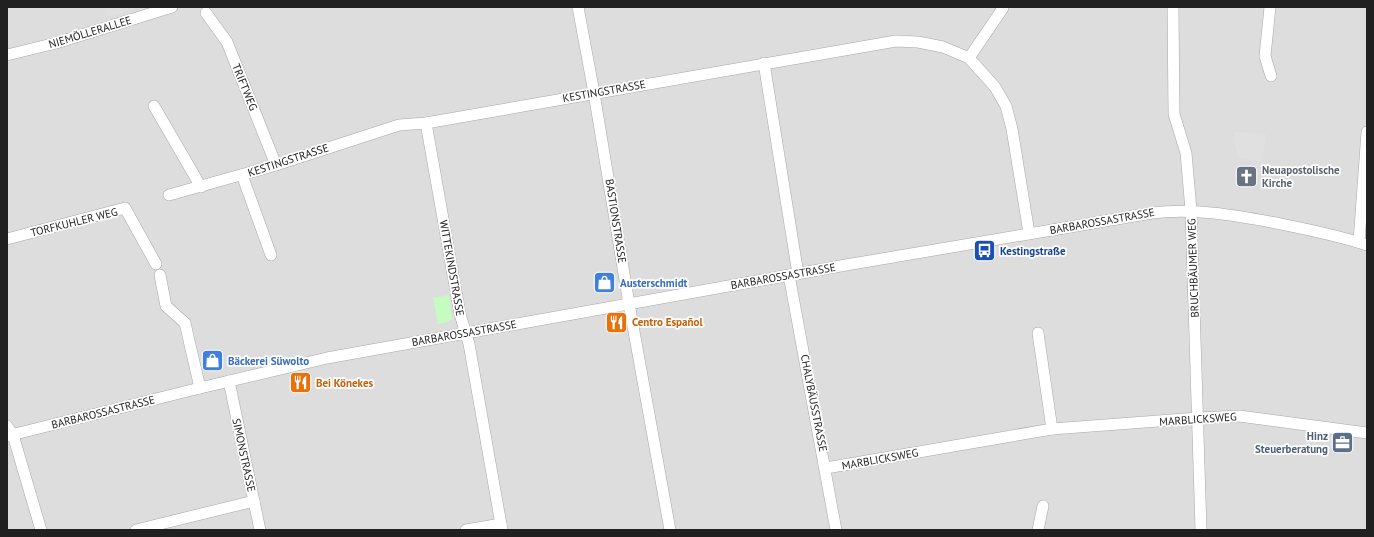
<svg xmlns="http://www.w3.org/2000/svg" width="1374" height="537" viewBox="0 0 1374 537" font-family="'PT Sans',sans-serif">
  <rect width="100%" height="100%" fill="#f1ece6"/>
  <rect fill="#dedddd" x="7" y="7" width="1360" height="523"/>
  <polygon fill="#c4fcc2" points="449,295 452,318 450,321 438,324 433,298"/>
  <g fill="#e0e0e0">
    <polygon points="105,7 142,7 107,17"/>
    <polygon points="1235,132 1266,134 1263,162 1238,157 1234,139"/>
    <polygon points="620,281 621,287 612,289 611,282"/>
  </g>
  <g fill="none" stroke-linecap="round" stroke-linejoin="round">
    <defs>
      <g id="street">
        <polyline points="578,7 594,93 629,304 670,530"/>
        <polyline points="1173,7 1174,114 1186,153 1191,210 1201,530"/>
        <polyline points="1270,7 1265,56 1271,76"/>
        <polyline points="206,13 227,42 276,165"/>
        <polyline points="7,55 56,43 172,7"/>
        <polyline points="969,58 1003,8"/>
        <polyline points="764,63 798,274"/>
        <polyline points="154,106 201,187"/>
        <polyline points="426,123 460,314 469,344 502,530"/>
        <polyline points="242,175 271,255"/>
        <polyline points="169,195 276,165 399,125 426,123 896,41 918,42 943,47 969,58 995,87 1006,106 1012,129 1029,233"/>
        <polyline points="7,239 125,208 156,264"/>
        <polyline points="1359,242 1367,132"/>
        <polyline points="160,275 166,306 185,323 200,388"/>
        <polyline points="789,275 836,530"/>
        <polyline points="1038,333 1052,429"/>
        <polyline points="229,381 260,530"/>
        <polyline points="7,426 13,435 41,530"/>
        <path d="M7,436L200,388L327,358L846,265L1152,213C1194,208 1234,215 1276,223C1306,229 1337,235 1367,245"/>
        <polyline points="826,468 1052,429 1198,418 1239,416 1367,433"/>
        <polyline points="136,530 254,501"/>
        <polyline points="466,530 501,524"/>
        <polyline points="1038,530 1043,506"/>
      </g>
    </defs>
    <use href="#street" stroke="#a7a7a7" stroke-width="12"/>
    <use href="#street" stroke="#fff" stroke-width="11"/>
  </g>
  <defs>
    <symbol id="church-square" viewBox="-11 -11 22 22"><rect x="-9" y="-9" width="18" height="18" rx="4" fill="#6b7280" stroke="#fff"/><path d="M-1.2-6h2.4v3.5h3.3v2.4h-3.3V6h-2.4V-.1h-3.3v-2.4h3.3Z" fill="#fff"/></symbol>
    <symbol id="bus-square" viewBox="-11 -11 22 22"><rect x="-9" y="-9" width="18" height="18" rx="4" fill="#1a4fb4" stroke="#fff"/><path d="M-5-6H5V4H4V6H2V4H-2V6H-4V4H-5ZM-3.5-4V0h7V-4ZM-3.5 1.2v1.5H-2V1.2ZM2 1.2v1.5H3.5V1.2Z" fill="#fff"/></symbol>
    <symbol id="shop-square" viewBox="-11 -11 22 22"><rect x="-9" y="-9" width="18" height="18" rx="4" fill="#3f7fe0" stroke="#fff"/><path d="M-5-2.5h2.3a2.7 3.5 0 0 1 5.4 0H5L5.5 6h-11ZM-1.5-2.5h3a1.5 2.3 0 0 0-3 0Z" fill="#fff"/></symbol>
    <symbol id="restaurant-square" viewBox="-11 -11 22 22"><rect x="-9" y="-9" width="18" height="18" rx="4" fill="#e8710a" stroke="#fff"/><path d="M-5-6h1v4h1v-4h1v4h1v-4h1v5L-1.5 .5V6h-2V.5L-5-1ZM5-6V6H3V1.5H1.5Q1.5-4 5-6Z" fill="#fff"/></symbol>
    <symbol id="office-square" viewBox="-11 -11 22 22"><rect x="-9" y="-9" width="18" height="18" rx="4" fill="#5c6f8a" stroke="#fff"/><path d="M-6-3h4V-5.5h4V-3h4V5H-6ZM-1-4.5V-3h2v-1.5ZM-6 0V1H6V0Z" fill="#fff"/></symbol>
  </defs>
  <g fill-rule="evenodd">
    <use href="#church-square" x="1234" y="164" width="25" height="25"/>
    <use href="#bus-square" x="972" y="238" width="25" height="25"/>
    <use href="#shop-square" x="592" y="270" width="25" height="25"/>
    <use href="#restaurant-square" x="604" y="310" width="25" height="25"/>
    <use href="#shop-square" x="200" y="348" width="25" height="25"/>
    <use href="#restaurant-square" x="288" y="370" width="25" height="25"/>
    <use href="#office-square" x="1330" y="430" width="25" height="25"/>
  </g>
  <g text-anchor="middle" stroke-width="3.5" stroke-linejoin="round" paint-order="stroke">
    <g font-size="11" fill="#202020" stroke="#fff">
      <text transform="translate(90 32) rotate(-17)" y="4">NIEMÖLLERALLEE</text>
      <text transform="translate(245 87) rotate(68)" y="4">TRIFTWEG</text>
      <text transform="translate(604 91) rotate(-10)" y="4">KESTINGSTRASSE</text>
      <text transform="translate(288 160) rotate(-18)" y="4">KESTINGSTRASSE</text>
      <text transform="translate(616 221) rotate(81)" y="4">BASTIONSTRASSE</text>
      <text transform="translate(1102 221) rotate(-10)" y="4">BARBAROSSASTRASSE</text>
      <text transform="translate(74 222) rotate(-14)" y="4">TORFKUHLER WEG</text>
      <text transform="translate(452 268) rotate(80)" y="4">WITTEKINDSTRASSE</text>
      <text transform="translate(1193 268) rotate(-92)" y="4">BRUCHBÄUMER WEG</text>
      <text transform="translate(783 276) rotate(-10)" y="4">BARBAROSSASTRASSE</text>
      <text transform="translate(464 333) rotate(-10)" y="4">BARBAROSSASTRASSE</text>
      <text transform="translate(814 403) rotate(79)" y="4">CHALYBÄUSSTRASSE</text>
      <text transform="translate(103 412) rotate(-14)" y="4">BARBAROSSASTRASSE</text>
      <text transform="translate(1198 419) rotate(-4)" y="4">MARBLICKSWEG</text>
      <text transform="translate(244 455) rotate(78)" y="4">SIMONSTRASSE</text>
      <text transform="translate(880 459) rotate(-10)" y="4">MARBLICKSWEG</text>
    </g>
    <g font-size="11" font-weight="bold" fill="#5b616d" stroke="#fff" text-anchor="start">
      <text x="1262" y="174">Neuapostolische<tspan x="1262" dy="13">Kirche</tspan></text>
    </g>
    <g font-size="11" font-weight="bold" fill="#164399" stroke="#fff" text-anchor="start">
      <text x="1000" y="255">Kestingstraße</text>
    </g>
    <g font-size="11" font-weight="bold" fill="#366cbe" stroke="#fff" text-anchor="start">
      <text x="620" y="287">Austerschmidt</text>
      <text x="228" y="365">Bäckerei Süwolto</text>
    </g>
    <g font-size="11" font-weight="bold" fill="#c56008" stroke="#fff" text-anchor="start">
      <text x="632" y="326">Centro Español</text>
      <text x="316" y="387">Bei Könekes</text>
    </g>
    <g font-size="11" font-weight="bold" fill="#4e5e75" stroke="#fff" text-anchor="end">
      <text x="1328" y="440">Hinz<tspan x="1328" dy="13">Steuerberatung</tspan></text>
    </g>
  </g>
  <rect width="1374" height="537" fill="none" stroke="#202020" stroke-width="16"/>
</svg>
